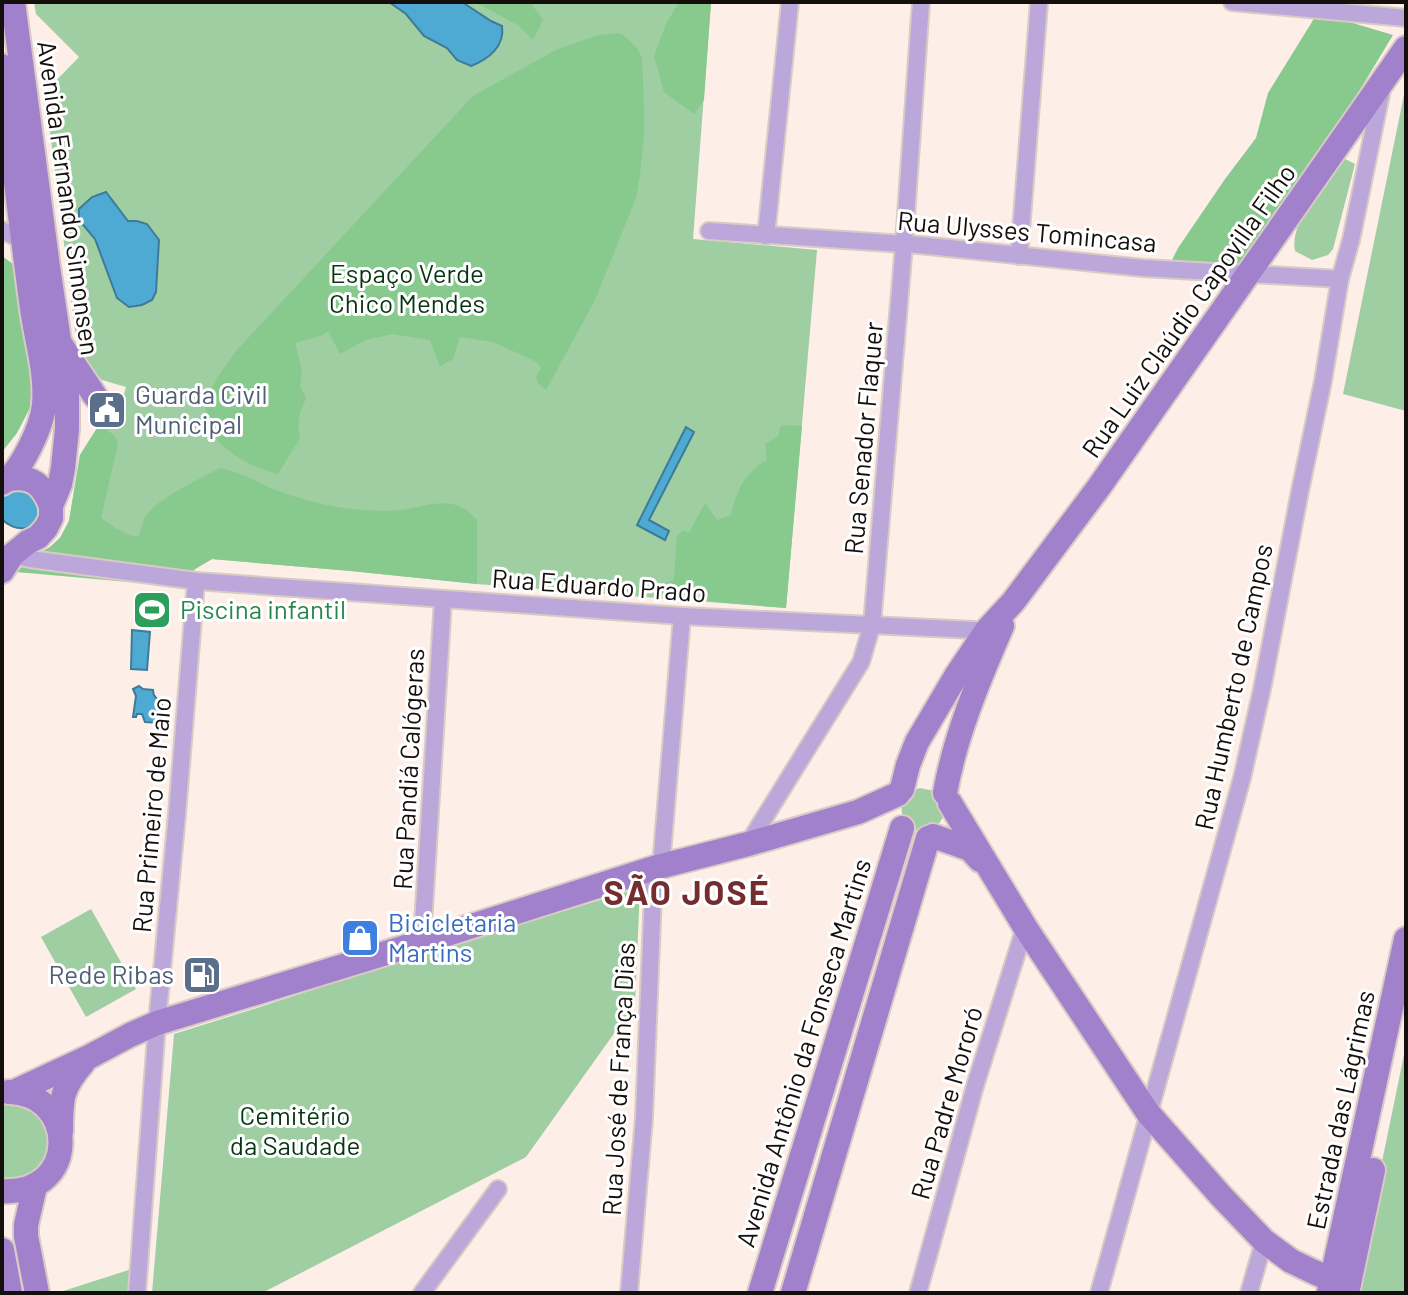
<svg xmlns="http://www.w3.org/2000/svg" width="1408" height="1295" viewBox="0 0 1408 1295" font-family="Barlow,sans-serif">
  <rect width="100%" height="100%" fill="#fdeee8"/>
  <g fill="#9ecea1">
    <polygon points="34,2 711,2 693,239 817,250 786,608 477,584 351,571 212,559 195,569 187,580 17,572 30,559 50,547 60,538 69,521 80,455 99,425 115,429 126,387 102,380 93,371 76,339 47,108 50,87 79,57 36,14"/>
    <polygon points="1406,85 1406,411 1343,394"/>
    <path d="M1343,158L1355,164L1333,249L1328,255L1312,260L1295,251C1289,222 1326,181 1343,158Z"/>
    <path d="M920,788L934,791L944,815C924,858 875,803 920,788Z"/>
    <polygon points="640,888 635,1004 526,1157 262,1293 152,1293 174,1034 260,1007 419,955"/>
    <polygon points="91,909 136,989 86,1017 41,937"/>
    <polygon points="1406,1045 1406,1293 1355,1293"/>
    <polygon points="10,1100 45,1116 51,1155 35,1176 2,1181 2,1102"/>
    <polygon points="135,1268 133,1293 57,1293"/>
  </g>
  <g fill="#88c98e">
    <polygon points="475,2 530,2 543,20 533,40 519,26"/>
    <polygon points="679,2 711,2 704,100 694,114 664,92 654,56 666,24"/>
    <polygon points="1315,17 1336,18 1393,35 1349,108 1239,264 1170,264 1178,248 1225,179 1256,138 1268,93"/>
    <path d="M618,33L623,35L637,48L642,58L644,107V135L640,175L636,198L595,300L546,390L538,383L536,376L541,368L537,362L493,342L460,337L453,359L440,366L430,340L392,334L366,340L340,354L328,331L323,335L295,343L302,370L300,387L306,398C300,412 296,423 300,438L278,474C249,467 201,442 206,406C209,385 225,367 236,351L473,96L556,50L598,35Z"/>
    <polygon points="2,256 13,264 32,383 30,408 17,433 2,452"/>
    <path d="M99,425L114,435L118,444L101,518L117,529L129,535L138,537C142,529 142,520 148,513C158,499 203,477 220,468C240,472 255,481 273,489C301,500 334,508 364,510C376,511 390,511 402,510C430,506 454,493 477,520V584L351,571L212,559L195,569L184,587L17,572L30,559L50,547L60,538L69,521L80,455Z"/>
    <path d="M790,425L802,426L786,608L657,597L661,587L674,579L677,536L683,530L689,533L705,503L717,520L731,515C737,490 744,473 767,460L765,444L778,436L781,426Z"/>
  </g>
  <g fill="#4ea9d3" stroke="#3d7b98" stroke-width="2">
    <path d="M389,2H462L491,21L502,26C505,46 489,59 471,66L457,60L447,48L424,36L406,14Z"/>
    <polygon points="106,192 128,221 137,221 147,224 159,240 156,292 152,300 142,305 129,307 117,298 95,239 79,220 79,209 92,197"/>
    <polygon points="686,427 694,432 649,520 669,531 665,540 637,525"/>
    <path d="M19,488L37,497C37,499 40,509 40,511C38,533 13,532 2,519V497L6,492Z"/>
    <polygon points="132,630 150,632 147,670 131,669"/>
    <path d="M139,686L143,689L153,690C153,697 157,699 162,701L161,723L145,722L142,714H137L136,717H133L136,696L133,689Z"/>
  </g>
  <g fill="none" stroke-linecap="round" stroke-linejoin="round">
    <defs>
      <g id="street">
        <polyline points="1232,2 1406,18"/>
        <polyline points="2,230 24,241"/>
        <polyline points="709,231 919,245 1143,268 1340,279"/>
        <polyline points="766,236 790,2"/>
        <polyline points="1019,256 1039,2"/>
        <polyline points="12,555 30,559 196,581 682,616 994,631"/>
        <polyline points="748,844 861,662 872,625 904,244 921,2"/>
        <polyline points="661,866 682,616"/>
        <polyline points="422,942 443,599"/>
        <polyline points="137,1293 157,1023 177,814 196,581"/>
        <polyline points="422,1293 498,1189"/>
        <polyline points="629,1293 644,1118 654,868"/>
        <polyline points="918,1293 975,1086 1025,927"/>
        <polyline points="1099,1293 1242,778 1262,689 1300,491 1323,381 1340,279 1351,240 1382,89"/>
        <polyline points="1249,1293 1264,1241"/>
      </g>
      <g id="secondary">
        <path d="M2,66C12,147 21,228 32,308C36,339 47,373 44,405C42,426 21,473 2,483"/>
        <polyline points="61,345 95,396"/>
        <path d="M9,479C32,475 43,485 51,506"/>
        <polyline points="2,571 12,555 28,542 38,537 46,528 51,518 51,506 60,484 63,468 67,429 67,394 48,267 13,2"/>
        <polyline points="902,789 908,765 917,742 956,676 987,630 1013,602 1099,487 1406,48"/>
        <path d="M945,793C955,736 979,679 1002,626"/>
        <polyline points="950,803 1025,927 1148,1113 1221,1196 1264,1241 1291,1261 1314,1272 1332,1280 1349,1283"/>
        <polyline points="933,836 970,849 980,860"/>
        <polyline points="14,1092 87,1058 130,1035 157,1023 422,942 654,868 748,844 858,812 898,794"/>
        <path d="M61,1131C61,1099 61,1088 83,1063"/>
        <polyline points="35,1186 26,1225 26,1236 37,1293"/>
        <path d="M2,1191C79,1196 79,1093 8,1092"/>
        <polyline points="2,1250 10,1293"/>
        <polyline points="1329,1292 1406,939"/>
        <polyline points="760,1293 902,828"/>
        <polyline points="793,1293 928,838"/>
        <polyline points="1347,1293 1373,1170"/>
      </g>
    </defs>
    <use href="#street" stroke="#d8cac5" stroke-width="20"/>
    <use href="#secondary" stroke="#d8cac5" stroke-width="28"/>
    <use href="#street" stroke="#bba7d9" stroke-width="16"/>
    <use href="#secondary" stroke="#a181cb" stroke-width="24"/>
  </g>
  <defs>
    <symbol id="civic-square" viewBox="-11 -11 22 22"><rect x="-9" y="-9" width="18" height="18" rx="4" fill="#5c6f8a" stroke="#fff"/><path d="M-.6-6.5H3V-4.5H.6V-3L4-1V1h2V6H-6V1h2V-1L-.6-3ZM-1.2 2.5V6h2.4V2.5Z" fill="#fff"/></symbol>
    <symbol id="stadium-square" viewBox="-11 -11 22 22"><rect x="-9" y="-9" width="18" height="18" rx="4" fill="#2e9e5b" stroke="#fff"/><path d="M0-5a6.5 5 0 1 0 0 10a6.5 5 0 1 0 0-10ZM-3.5-1.8h7v3.6h-7Z" fill="#fff"/></symbol>
    <symbol id="shop-square" viewBox="-11 -11 22 22"><rect x="-9" y="-9" width="18" height="18" rx="4" fill="#3f7fe0" stroke="#fff"/><path d="M-5-2.5h2.3a2.7 3.5 0 0 1 5.4 0H5L5.5 6h-11ZM-1.5-2.5h3a1.5 2.3 0 0 0-3 0Z" fill="#fff"/></symbol>
    <symbol id="fuel-square" viewBox="-11 -11 22 22"><rect x="-9" y="-9" width="18" height="18" rx="4" fill="#5c6f8a" stroke="#fff"/><path d="M-5.5-6h7V0h2V4h1.3V-2.5L3-4.5l.8-.8L6-3V5H2.5V1h-1V6h-7ZM-4.2-4.7v3.2H.2V-4.7Z" fill="#fff"/></symbol>
  </defs>
  <g fill-rule="evenodd">
    <use href="#civic-square" x="85" y="388" width="44" height="44"/>
    <use href="#stadium-square" x="130" y="588" width="44" height="44"/>
    <use href="#shop-square" x="338" y="916" width="44" height="44"/>
    <use href="#fuel-square" x="180" y="953" width="44" height="44"/>
  </g>
  <g text-anchor="middle" stroke-width="6" stroke-linejoin="round" paint-order="stroke">
    <g font-size="26" fill="#140f0d" stroke="#fff">
      <text transform="translate(68 198) rotate(82)" y="9">Avenida Fernando Simonsen</text>
      <text transform="translate(1027 232) rotate(5)" y="9">Rua Ulysses Tomincasa</text>
      <text transform="translate(1189 311) rotate(-55)" y="9">Rua Luiz Claúdio Capovilla Filho</text>
      <text transform="translate(864 438) rotate(-85)" y="9">Rua Senador Flaquer</text>
      <text transform="translate(599 586) rotate(4)" y="9">Rua Eduardo Prado</text>
      <text transform="translate(1234 687) rotate(-78)" y="9">Rua Humberto de Campos</text>
      <text transform="translate(409 769) rotate(-87)" y="9">Rua Pandiá Calógeras</text>
      <text transform="translate(152 815) rotate(-85)" y="9">Rua Primeiro de Maio</text>
      <text transform="translate(804 1053) rotate(-73)" y="9">Avenida Antônio da Fonseca Martins</text>
      <text transform="translate(619 1079) rotate(-87)" y="9">Rua José de França Dias</text>
      <text transform="translate(947 1103) rotate(-74)" y="9">Rua Padre Mororó</text>
      <text transform="translate(1341 1110) rotate(-78)" y="9">Estrada das Lágrimas</text>
    </g>
    <g font-size="26" fill="#063611" stroke="#fff">
      <text x="407" y="283">Espaço Verde<tspan x="407" dy="30">Chico Mendes</tspan></text>
      <text x="295" y="1125">Cemitério<tspan x="295" dy="30">da Saudade</tspan></text>
    </g>
    <g font-size="26" fill="#4e5e75" stroke="#fff" text-anchor="start">
      <text x="135" y="404">Guarda Civil<tspan x="135" dy="30">Municipal</tspan></text>
      <text x="174" y="984" text-anchor="end">Rede Ribas</text>
    </g>
    <g font-size="26" fill="#27864d" stroke="#fff" text-anchor="start">
      <text x="180" y="619">Piscina infantil</text>
    </g>
    <g font-size="26" fill="#366cbe" stroke="#fff" text-anchor="start">
      <text x="388" y="932">Bicicletaria<tspan x="388" dy="30">Martins</tspan></text>
    </g>
    <g font-size="34" font-weight="bold" letter-spacing="2" fill="#742d2e" stroke="#fff">
      <text x="687" y="905">SÃO JOSÉ</text>
    </g>
  </g>
  <rect width="1408" height="1295" fill="none" stroke="#140f0d" stroke-width="8"/>
</svg>
